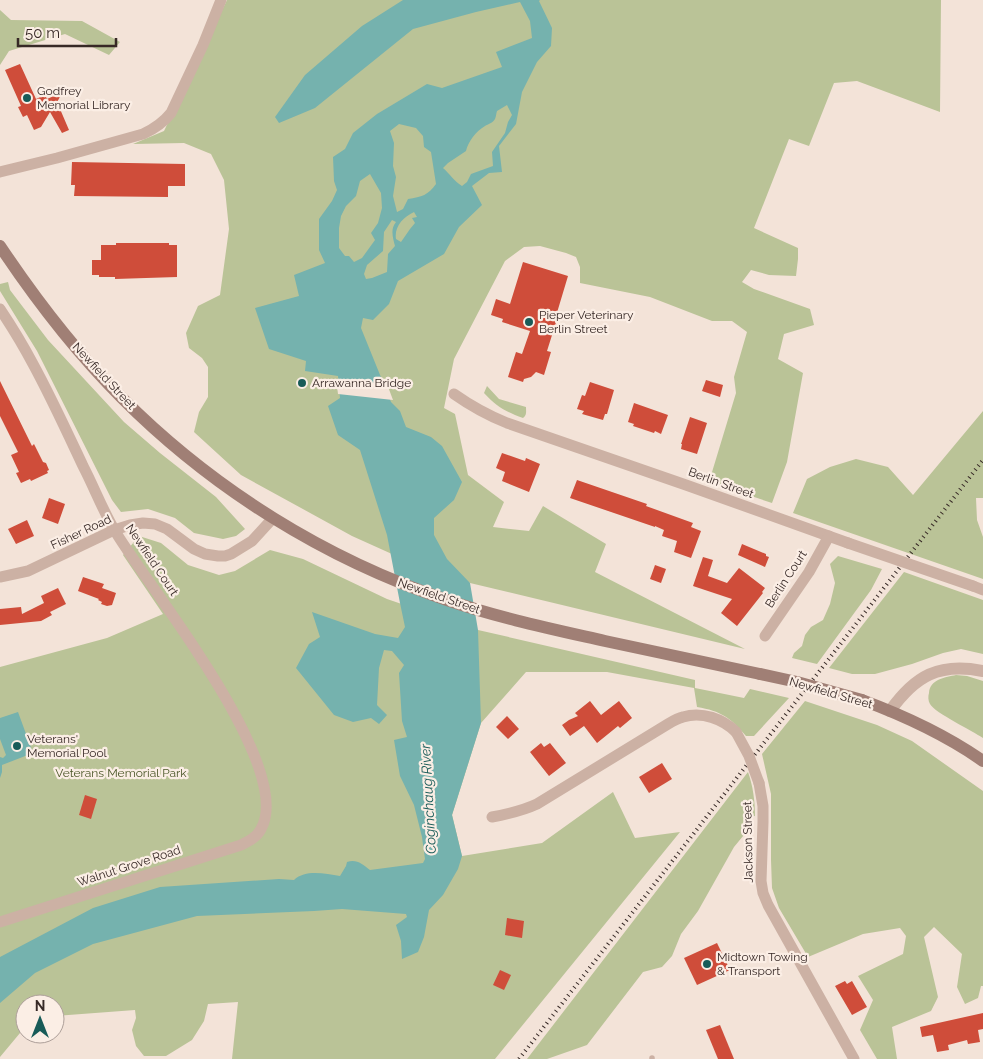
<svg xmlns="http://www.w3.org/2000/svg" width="983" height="1059" viewBox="0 0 983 1059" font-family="Raleway,sans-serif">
  <rect width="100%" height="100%" fill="#f3e3d8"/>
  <g fill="#bac397">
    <polygon points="227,0 941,0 940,112 857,81 834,83 809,146 789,139 754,228 798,248 798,259 796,276 769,275 751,270 742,282 754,289 810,309 814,325 784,334 778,359 803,373 787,462 772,503 709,482 736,393 734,377 747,332 732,321 712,321 650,297 580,283 580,267 576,257 566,253 540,246 524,247 505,261 454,359 444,408 455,414 468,475 504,502 493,527 529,531 543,506 606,544 595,572 745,649 470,583 423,568 352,536 241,475 194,432 199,412 208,397 208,367 202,358 189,348 186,333 198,306 220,295 229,229 224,180 211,154 184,143 133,144 164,131"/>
    <polygon points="0,10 11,20 82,21 120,42 109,55 65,34 9,51 0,65"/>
    <polygon points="8,282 10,290 48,340 124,422 160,453 216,497 245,529 236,536 223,539 194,533 175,518 148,509 121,512 112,500 37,351 0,291 0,284"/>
    <path d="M487,386L499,399L526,407C526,412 527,415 523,418C506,412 497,407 484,393Z"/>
    <polygon points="983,411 983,498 976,498 977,520 983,537 983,579 793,513 807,479 830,467 856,459 888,467 913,495"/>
    <path d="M139,536L161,543L188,565L219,575L235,571L270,550L303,559L387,599L478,630L695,680V688L744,698L750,689L789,698L754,736H746C731,718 721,711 697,707L694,688L607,672H526L481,723L452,815L462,856L542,843L613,792L635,838L680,832L495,1059H232L238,1002L208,1004L204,1021L192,1040L166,1056H144L136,1046L132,1030L136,1018L135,1010L55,1016V1004H25V1027L0,1057V667L107,638L163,614L123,555Z"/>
    <polygon points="838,556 882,569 871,590 817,664 792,658 794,653 802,646 805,635 811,627 823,620 830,604 835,583 830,564"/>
    <polygon points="904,572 983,600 983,654 961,649 943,653 912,664 875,674 852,674 829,668"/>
    <path d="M956,675L967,676L983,681V738C973,731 935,713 930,704C928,701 928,696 929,693C930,679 946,677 956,675Z"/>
    <polygon points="805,701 877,725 912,741 983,791 983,986 981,986 978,998 965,1004 957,987 962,954 934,927 924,937 938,997 931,1011 892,1027 897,1059 877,1059 860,1030 873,1000 858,976 903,954 906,936 900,928 863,934 808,957 779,908 772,888 771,860 771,794 762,754"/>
    <path d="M748,772C753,786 755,801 755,816L748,817V830L734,847L698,911L681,934L672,956L662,967L643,972L587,1045L547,1059H527Z"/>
  </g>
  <g fill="#75b2ae" fill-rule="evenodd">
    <path d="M403,0H540L539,1L552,28L551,46L537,62L522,92L516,124L499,146L502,172L489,173L472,186L482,205L459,227L444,254L398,281L389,304L373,320L363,318L361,328L391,402L400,411L406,427L431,437L442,446L462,482L454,500L434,518V535L447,559L470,583L478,630L481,723L452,815L462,856L458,869L443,895L429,910L424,937L418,952L402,959L401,941L396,925L407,917L406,914L342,909L314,911L197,916L93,944L35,973L0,1003V957L93,908L160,887L279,879L294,880C306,869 325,874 340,876L346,866L347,862C357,859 362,864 370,870L423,863L425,859L422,837L414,805L400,776L394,740L407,737L402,721L399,673L404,665L392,651L384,650L379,668L377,705L387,715L379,724L371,718L353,722L334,715L296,668L309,644L320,637L312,612L375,634L398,638L405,627L400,603L387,535L360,450L338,435L328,406L340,398L338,376L305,371L306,361L269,349L255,308L299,296L294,275L325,263L319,250V219L332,201L337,190L334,181L333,157L345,149L353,133L377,114L427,84L442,88L502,67L496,52L532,38L530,21L520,2L476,12L413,29L315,108L279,123L275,117L305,75L362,26ZM507,105L512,115L508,122L505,133L492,152L493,166L471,174L467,182L462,186C454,181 450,174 443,168L448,163L466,151C468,142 476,131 485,126C488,124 493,123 495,119C496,117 496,114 497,111ZM399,124L416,128L423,136L424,147L431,152L436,184C428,195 422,197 408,199L403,209L397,212L393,196L396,177L393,166L394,143L390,131ZM370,174L381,193L382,208L378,223L371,233L375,240L362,258L354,262L349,256H345L339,248V228L341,216L346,206L356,196L360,181ZM414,212L417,217L412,218L415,223L410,229L401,242L396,239C394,227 403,217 414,212ZM392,220L396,222C390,229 393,238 395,246L388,254L387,272L372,278L366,279L364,274L367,265L383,251L384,232Z"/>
    <polygon points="18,712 33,753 2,765 2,772 0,778 0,757 3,758 6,755 0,739 0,718"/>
  </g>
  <polygon fill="#f3e3d8" points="336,379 387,384 393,400 338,394"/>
  <g fill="#cf4d3a">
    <polygon points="20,64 36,99 45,95 47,99 63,92 57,102 69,130 62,133 50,112 41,127 34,130 27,115 23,117 18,107 21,106 5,70"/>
    <polygon points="72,162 185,164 185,186 168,186 168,197 74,196 75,185 71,185"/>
    <polygon points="116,243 169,243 169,245 177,245 177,277 115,279 115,277 99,277 99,275 92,275 92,260 101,260 101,245 116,245"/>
    <polygon points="523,262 568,276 556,316 558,316 547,351 551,352 544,375 536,372 531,377 524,379 523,382 508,377 516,352 522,354 530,331 502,322 503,319 491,315 496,299 510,304"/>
    <polygon points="706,380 723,385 720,397 702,391"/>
    <polygon points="0,381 32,446 34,444 43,462 46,463 49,470 47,471 48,473 31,481 30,479 21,483 16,473 19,472 11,455 18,452 0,416"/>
    <polygon points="590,382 614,390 607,414 605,414 603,420 582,414 584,411 577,409 582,395 585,396"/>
    <polygon points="634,403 668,415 661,434 655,431 654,433 633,426 634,424 628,422"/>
    <polygon points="690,417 707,423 697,454 681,449 682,444 681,444"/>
    <polygon points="502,453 525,461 526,458 540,464 529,492 502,481 505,472 496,468"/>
    <polygon points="577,480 647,504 646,506 693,523 691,527 701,531 691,558 674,552 677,541 662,536 664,530 655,526 655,527 570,498"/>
    <polygon points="49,498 65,504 58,524 42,518"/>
    <polygon points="27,520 34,536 16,544 8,529"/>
    <polygon points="742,544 766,554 766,556 769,557 765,567 738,555"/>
    <polygon points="703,557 713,560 708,576 727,583 739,568 765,588 762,592 763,593 737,626 721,613 732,599 693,586"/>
    <polygon points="655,565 666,569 661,583 650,579"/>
    <polygon points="83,577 104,584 102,588 116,593 112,605 107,606 101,604 102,602 98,600 99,599 78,591"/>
    <polygon points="58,588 66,604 50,612 52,615 41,621 0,625 0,609 21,607 22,614 44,603 41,596"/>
    <polygon points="590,701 601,715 619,701 632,718 620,728 618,726 597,743 584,726 570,736 562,725 569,720 578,716 575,713"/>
    <polygon points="507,716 519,729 508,739 496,727"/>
    <polygon points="541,743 544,747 550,743 566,763 549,776 530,752"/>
    <polygon points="662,763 672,779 649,793 639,777"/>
    <polygon points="85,795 97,799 91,819 79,815"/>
    <polygon points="507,918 524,921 522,938 505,935"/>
    <polygon points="717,943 730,970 697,985 684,958"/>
    <polygon points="500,970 511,975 504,990 493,985"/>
    <polygon points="845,981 847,984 852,981 867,1007 852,1015 835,986"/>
    <polygon points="983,1013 983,1029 978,1030 980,1042 968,1044 967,1040 948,1045 949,1050 937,1052 933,1035 922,1037 920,1027"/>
    <polygon points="720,1025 734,1059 718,1059 706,1030"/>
  </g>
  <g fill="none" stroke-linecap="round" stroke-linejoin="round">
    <polyline stroke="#ccb1a4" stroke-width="5.5" points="652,1058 652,1059"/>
    <g stroke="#ccb1a4" stroke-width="11">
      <path d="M0,172L57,158L143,134C154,129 163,123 171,113L203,45L221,0"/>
      <path d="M0,309C12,327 23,345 33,364C51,397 67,432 83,466C94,487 103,511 115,531C148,587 296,767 261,829C257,837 249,841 241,845L0,922"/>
      <path d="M454,394C471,406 487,415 507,423L686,485L848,543"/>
      <polyline points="0,577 28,571 114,530 130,525 143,523 155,524 167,529 194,549 205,554 218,556 225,556 231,554 252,541 273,518"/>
      <polyline points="973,586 983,590"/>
      <polyline points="765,636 809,572 829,536"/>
      <polyline points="759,783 763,806 763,822 761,881 763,893 768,905 854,1059"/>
      <path d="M492,817C508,814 522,811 537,804L668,724C673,721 678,718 683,717C702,711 723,719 736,732"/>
    </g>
    <path stroke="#ccb1a4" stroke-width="12" d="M890,711C915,676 939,662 983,671"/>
    <g stroke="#a07f75" stroke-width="12">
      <path d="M0,246C36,300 76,352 122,398C213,489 325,559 447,600C499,618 552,629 605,641C657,652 709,663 760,674"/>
      <path d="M862,700C905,716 946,735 983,761"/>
    </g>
    <polyline stroke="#372926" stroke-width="4" stroke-dasharray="1 4" stroke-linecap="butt" points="519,1059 983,460"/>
    <g stroke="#ccb1a4" stroke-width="11">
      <polyline points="848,543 973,586"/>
      <polyline points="736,732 749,756 759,783"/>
    </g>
    <polyline stroke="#a07f75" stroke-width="12" points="760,674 797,682 862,700"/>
  </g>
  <g fill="#185b58" stroke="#fbeee5" stroke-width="2">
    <circle cx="27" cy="98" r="5"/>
    <circle cx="529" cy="322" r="5"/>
    <circle cx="302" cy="383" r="5"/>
    <circle cx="17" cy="746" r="5"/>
    <circle cx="707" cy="964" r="5"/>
  </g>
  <g text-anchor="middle" stroke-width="4.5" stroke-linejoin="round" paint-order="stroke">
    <g font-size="12" fill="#372926" stroke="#fbeee5" text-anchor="start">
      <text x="37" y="95">Godfrey<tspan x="37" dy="14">Memorial Library</tspan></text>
      <text x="539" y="319">Pieper Veterinary<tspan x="539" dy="14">Berlin Street</tspan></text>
      <text x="312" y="387">Arrawanna Bridge</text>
      <text x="27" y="743">Veterans'<tspan x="27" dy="14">Memorial Pool</tspan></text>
      <text x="717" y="961">Midtown Towing<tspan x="717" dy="14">&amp; Transport</tspan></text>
    </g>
    <g font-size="12" fill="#372926" stroke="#fbeee5">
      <text transform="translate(104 376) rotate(47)" y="4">Newfield Street</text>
      <text transform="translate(721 483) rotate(20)" y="4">Berlin Street</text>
      <text transform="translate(81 532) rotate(-25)" y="4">Fisher Road</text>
      <text transform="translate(152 560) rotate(56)" y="4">Newfield Court</text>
      <text transform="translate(786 579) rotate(-57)" y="4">Berlin Court</text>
      <text transform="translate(439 596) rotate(19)" y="4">Newfield Street</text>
      <text transform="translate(831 693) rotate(16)" y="4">Newfield Street</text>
      <text transform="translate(748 842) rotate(-91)" y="4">Jackson Street</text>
      <text transform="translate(129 866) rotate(-18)" y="4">Walnut Grove Road</text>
    </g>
    <g font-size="12" fill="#4b5728" stroke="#fbeee5">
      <text x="121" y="777">Veterans Memorial Park</text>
    </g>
    <g font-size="14" font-style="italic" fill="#185b58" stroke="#fbeee5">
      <text transform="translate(428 799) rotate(-93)" y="5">Coginchaug River</text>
    </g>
  </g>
  <g transform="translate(40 1019)"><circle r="24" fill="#fbeee5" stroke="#ad9f99"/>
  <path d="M0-4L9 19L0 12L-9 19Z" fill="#185b58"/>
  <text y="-8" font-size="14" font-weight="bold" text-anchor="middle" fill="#372926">N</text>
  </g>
  <path d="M18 38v8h98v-8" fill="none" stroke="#372926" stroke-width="2.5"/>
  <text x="25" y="38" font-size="15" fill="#372926" stroke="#fbeee5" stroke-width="4" paint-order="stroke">50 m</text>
</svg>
